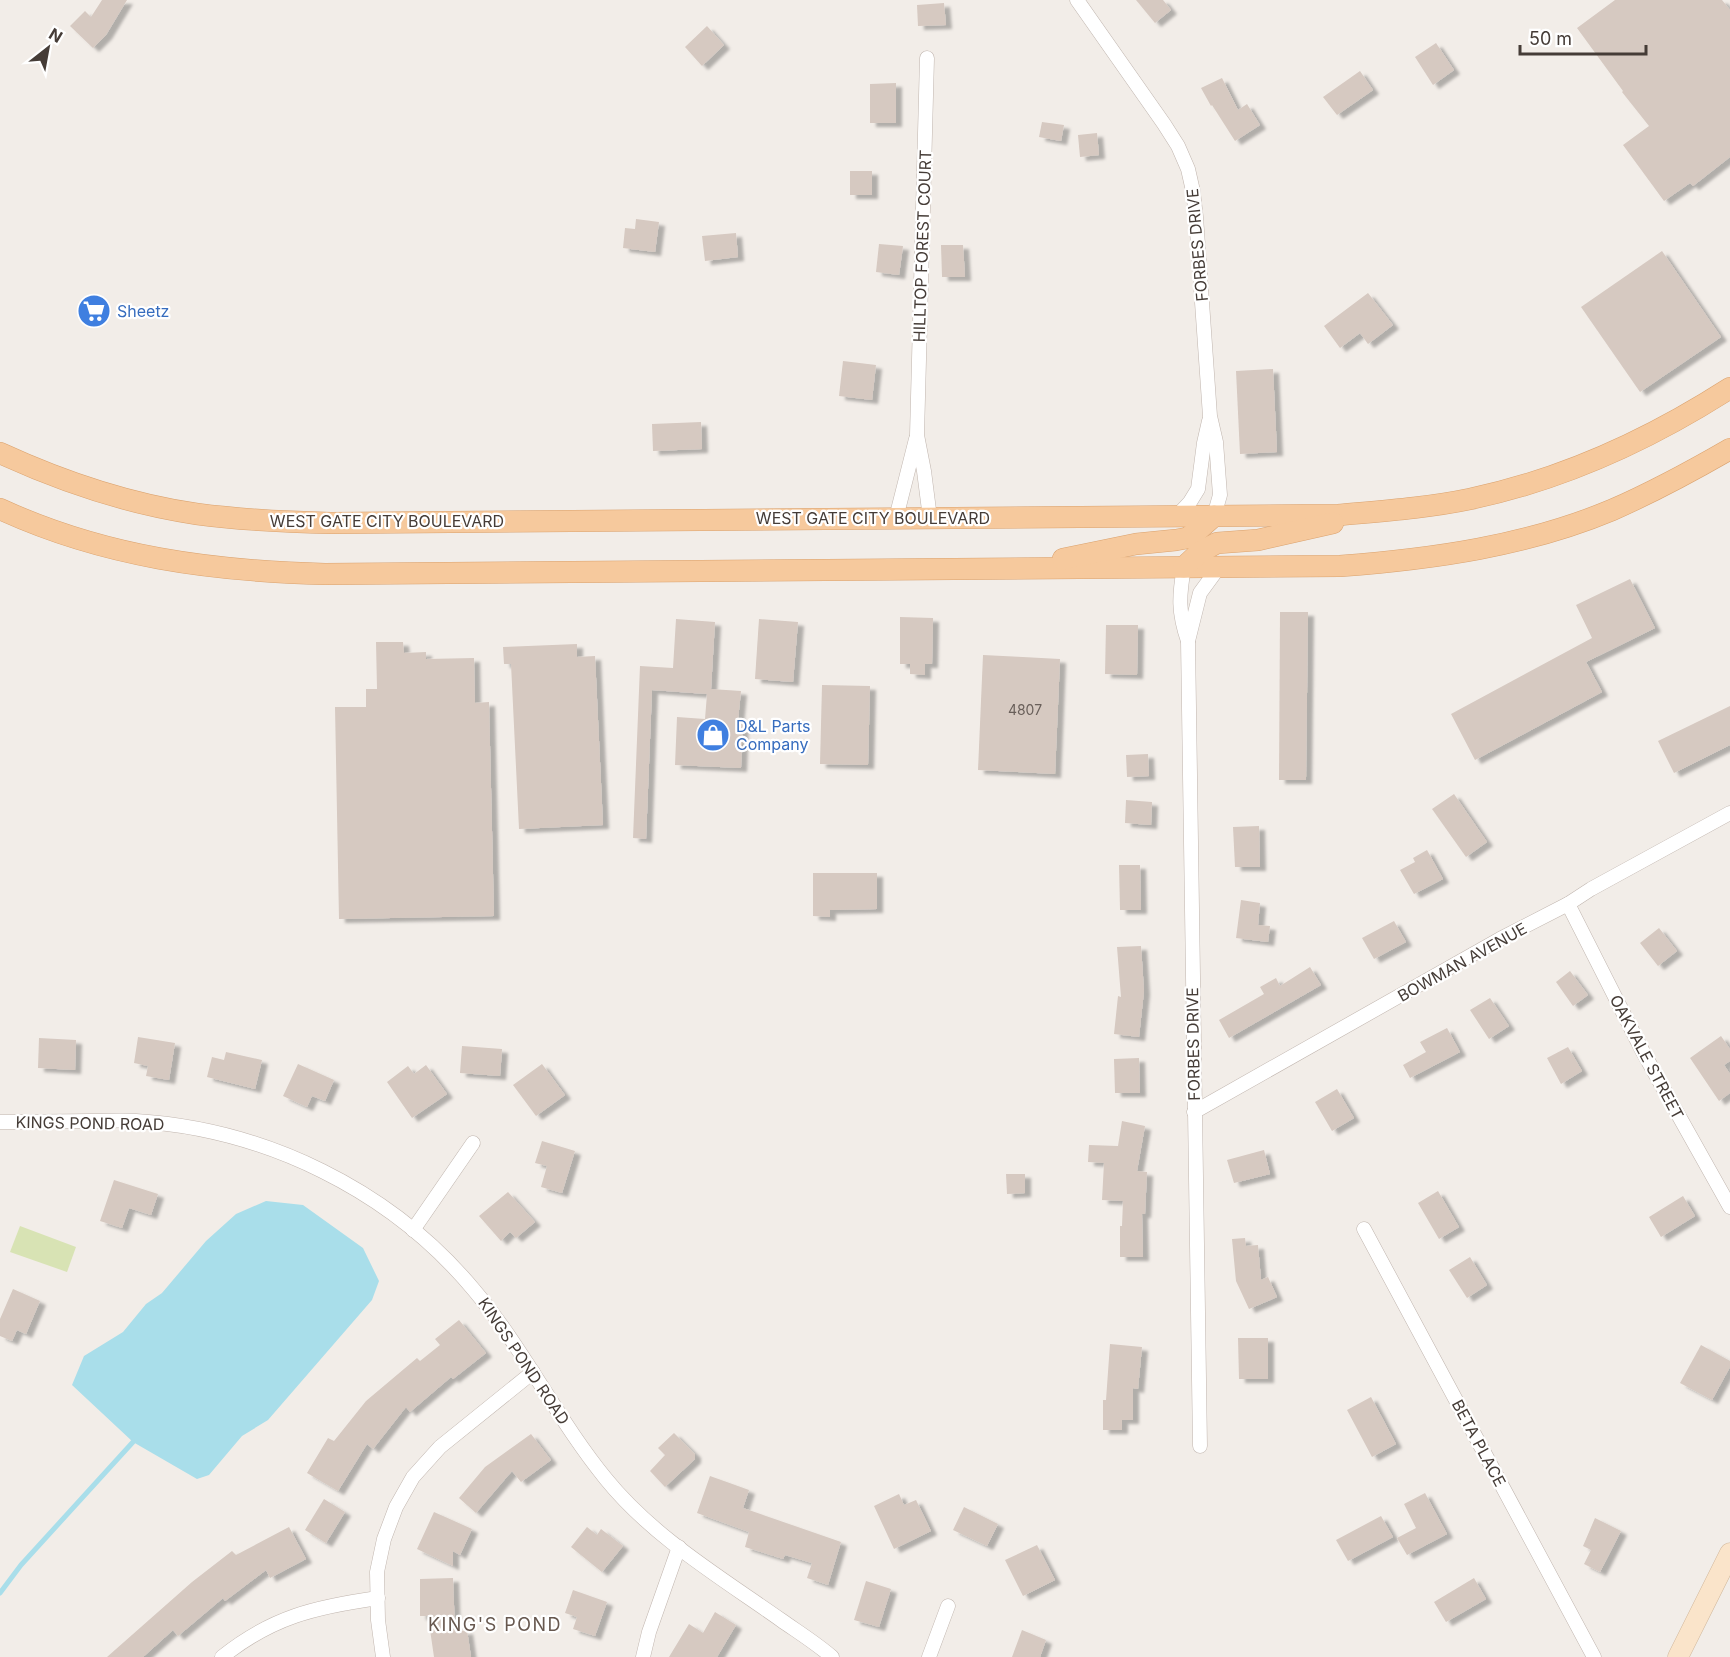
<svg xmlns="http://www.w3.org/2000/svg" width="1730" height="1657" viewBox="0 0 1730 1657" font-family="Inter,sans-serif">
  <defs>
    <filter id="shadow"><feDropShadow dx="6" dy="4" stdDeviation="1.5" flood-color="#0004"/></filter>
  </defs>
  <rect width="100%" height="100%" fill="#f2ede8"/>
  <polygon fill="#d8e3b4" points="20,1226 76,1247 67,1272 10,1252"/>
  <polygon fill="#a9deea" points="266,1201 303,1205 363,1248 379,1281 372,1300 268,1420 242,1436 209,1475 197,1479 133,1442 72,1385 84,1356 123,1332 146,1304 162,1293 206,1241 236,1214"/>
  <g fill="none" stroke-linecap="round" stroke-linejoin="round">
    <polyline stroke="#a9deea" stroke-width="5" points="0,1593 21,1565 133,1442"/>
  </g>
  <g fill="#d6c9c1" filter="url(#shadow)">
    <polygon points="102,0 127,0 106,35 93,48 70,26 85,11 91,17"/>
    <polygon points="1136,0 1163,0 1171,10 1155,23"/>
    <polygon points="1615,0 1722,0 1730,10 1730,157 1693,186 1690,183 1664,201 1623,145 1649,126 1622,92 1623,91 1577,28"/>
    <polygon points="944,3 946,25 918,26 917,5"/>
    <polygon points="707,26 724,45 702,66 685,47"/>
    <polygon points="1436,43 1454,70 1433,85 1415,57"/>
    <polygon points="1360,71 1373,90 1337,115 1323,97"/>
    <polygon points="1222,78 1238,110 1247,104 1260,125 1235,141 1212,105 1211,106 1201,88"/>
    <polygon points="896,83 896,123 870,123 870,84"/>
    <polygon points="1042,122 1064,125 1061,141 1039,137"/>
    <polygon points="1097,133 1099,155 1080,157 1078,135"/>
    <rect x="850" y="171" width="22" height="24"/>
    <polygon points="636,219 659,222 655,252 623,248 625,228 635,229"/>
    <polygon points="736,233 738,257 705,261 702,236"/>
    <polygon points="879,244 903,246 899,275 876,272"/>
    <polygon points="941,245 963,245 965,277 942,277"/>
    <polygon points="1662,251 1721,337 1640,392 1581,307"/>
    <polygon points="1368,293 1393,325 1368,344 1360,333 1340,348 1324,326"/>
    <polygon points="843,361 876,365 872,400 839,396"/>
    <polygon points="1273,369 1277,452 1240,454 1236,371"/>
    <polygon points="701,422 702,449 653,451 652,424"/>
    <polygon points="1630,579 1655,628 1586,662 1602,692 1475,760 1451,714 1592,638 1576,605"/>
    <polygon points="1280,612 1308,612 1306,780 1279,780"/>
    <polygon points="900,617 933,618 932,664 925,664 925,675 910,674 910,664 900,664"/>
    <polygon points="676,619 715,622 711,689 741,691 738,720 743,720 741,768 675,765 677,717 705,719 707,694 652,690 646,839 633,838 640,666 673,668"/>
    <polygon points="759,619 798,622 793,682 755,679"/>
    <polygon points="1106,625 1138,625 1137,675 1105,674"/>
    <polygon points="376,642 403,642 404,653 426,652 426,659 474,658 475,703 489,702 494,916 339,919 335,707 366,707 366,689 377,689"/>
    <polygon points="577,644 577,657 595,656 603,825 519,829 511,664 504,664 503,647"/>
    <polygon points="983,655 1060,659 1055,774 978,770"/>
    <polygon points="822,685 870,686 868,765 820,764"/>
    <polygon points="1730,706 1730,745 1674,773 1658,741"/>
    <polygon points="1148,754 1149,776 1127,777 1126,755"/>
    <polygon points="1454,794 1487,842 1466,857 1432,809"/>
    <polygon points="1126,800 1152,802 1151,825 1125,823"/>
    <polygon points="1259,826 1260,867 1235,867 1233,827"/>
    <polygon points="1427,850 1443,879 1414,894 1400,870 1415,862 1413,858"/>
    <polygon points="1119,865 1140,865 1141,910 1120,910"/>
    <polygon points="813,873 877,873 877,909 830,910 830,917 813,916"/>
    <polygon points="1241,900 1260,903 1258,925 1270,926 1268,942 1236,938"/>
    <polygon points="1394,921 1406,942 1374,959 1362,938"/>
    <polygon points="1659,928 1677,951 1658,966 1640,943"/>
    <polygon points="1141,946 1144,991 1139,1037 1114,1034 1118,996 1121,997 1117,947"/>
    <polygon points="1310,967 1321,985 1229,1038 1219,1020 1264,994 1260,987 1276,978 1280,986"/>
    <polygon points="1570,971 1588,995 1573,1006 1556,982"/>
    <polygon points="1490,998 1509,1026 1489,1039 1470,1010"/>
    <polygon points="1447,1028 1460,1052 1410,1078 1403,1065 1426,1052 1420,1042"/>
    <polygon points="1721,1036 1730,1049 1730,1061 1724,1065 1730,1074 1730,1093 1719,1101 1690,1058"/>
    <polygon points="138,1037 175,1043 169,1080 146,1076 148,1066 134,1063"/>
    <polygon points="39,1038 76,1040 75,1070 38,1068"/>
    <polygon points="462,1046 502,1049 500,1076 460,1073"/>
    <polygon points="1568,1047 1582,1071 1561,1084 1547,1058"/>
    <polygon points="226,1052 262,1060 255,1089 207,1077 212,1057 224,1060"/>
    <polygon points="1139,1058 1140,1093 1115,1093 1114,1059"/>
    <polygon points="298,1064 334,1080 325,1101 312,1096 307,1107 283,1096"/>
    <polygon points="542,1064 565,1095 536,1116 513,1085"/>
    <polygon points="426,1065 447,1094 412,1118 387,1082 408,1066 414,1074"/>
    <polygon points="1337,1089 1354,1118 1332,1131 1315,1102"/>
    <polygon points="1122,1121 1145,1126 1137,1171 1147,1172 1145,1214 1142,1214 1143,1257 1120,1257 1120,1226 1122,1226 1123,1201 1102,1200 1104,1163 1088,1162 1089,1145 1118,1146"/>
    <polygon points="542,1141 575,1151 562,1193 541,1187 547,1166 535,1163"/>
    <polygon points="1264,1150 1270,1174 1234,1183 1227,1160"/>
    <polygon points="1006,1174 1025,1174 1025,1193 1007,1194"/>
    <polygon points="114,1180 158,1194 151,1215 129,1208 122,1228 100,1221"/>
    <polygon points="1438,1191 1459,1227 1439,1239 1418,1203"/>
    <polygon points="508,1192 535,1222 516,1238 510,1232 501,1241 479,1216"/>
    <polygon points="1683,1196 1695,1216 1661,1237 1649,1217"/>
    <polygon points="1245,1238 1246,1246 1258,1245 1261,1280 1268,1277 1277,1297 1249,1309 1236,1281 1232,1239"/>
    <polygon points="1470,1257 1487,1285 1467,1298 1449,1270"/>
    <polygon points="13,1289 40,1301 26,1334 17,1330 12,1341 0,1336 0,1319"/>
    <polygon points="459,1320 486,1353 453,1379 451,1377 410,1412 406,1407 373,1449 367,1444 338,1491 307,1473 328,1438 334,1441 366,1401 417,1358 420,1361 440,1345 435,1339"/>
    <polygon points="1238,1338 1268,1338 1268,1379 1239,1379"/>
    <polygon points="1110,1344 1142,1347 1138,1389 1133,1388 1133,1420 1122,1420 1122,1430 1103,1430 1103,1400 1106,1400"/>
    <polygon points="1701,1345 1730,1361 1730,1367 1712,1400 1680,1383"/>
    <polygon points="1371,1397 1396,1444 1372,1457 1347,1410"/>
    <polygon points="674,1433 695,1454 695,1459 665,1487 650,1471 665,1455 658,1448"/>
    <polygon points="531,1434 551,1460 521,1482 512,1471 476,1513 459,1498 485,1467"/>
    <polygon points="710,1476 749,1490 743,1508 841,1542 828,1585 807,1578 812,1563 785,1555 783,1559 745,1547 749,1532 697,1513"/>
    <polygon points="1425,1493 1447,1534 1407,1555 1397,1538 1416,1528 1404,1504"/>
    <polygon points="899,1494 904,1505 916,1500 931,1531 894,1549 874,1506"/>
    <polygon points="324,1499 345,1512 326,1543 305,1530"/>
    <polygon points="964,1507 998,1524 987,1546 953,1530"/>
    <polygon points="434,1512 472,1529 460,1555 453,1551 453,1566 417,1549"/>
    <polygon points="1381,1516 1393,1537 1348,1561 1336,1540"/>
    <polygon points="1595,1518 1621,1531 1600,1572 1584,1564 1591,1550 1583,1546"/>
    <polygon points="289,1527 306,1559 270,1578 266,1570 225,1601 223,1598 178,1636 173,1630 143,1657 107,1657 192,1582 232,1551 236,1555"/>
    <polygon points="587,1527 597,1535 601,1529 623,1546 602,1572 571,1547"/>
    <polygon points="1037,1545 1055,1580 1023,1596 1005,1560"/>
    <polygon points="453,1578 455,1632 467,1630 471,1657 434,1657 428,1616 420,1616 420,1579"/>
    <polygon points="1474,1578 1486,1599 1446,1622 1434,1602"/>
    <polygon points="866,1581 891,1589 879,1627 854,1620"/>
    <polygon points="573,1590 607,1602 595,1636 573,1629 577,1617 565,1613"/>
    <polygon points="715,1612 736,1625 717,1657 669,1657 689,1624 703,1633"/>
    <polygon points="1022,1630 1046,1640 1040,1657 1012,1657"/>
  </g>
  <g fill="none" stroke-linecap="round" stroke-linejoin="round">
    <defs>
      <g id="street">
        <polyline points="1077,0 1164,124 1178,146 1188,169 1193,191 1196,217 1210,416 1216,442 1220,495 1214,516"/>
        <polyline points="927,58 917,435 924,471 930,518"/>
        <polyline points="1177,516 1190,502 1198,489 1204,443 1209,421"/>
        <polyline points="896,518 916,439"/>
        <path d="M1184,567C1179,596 1178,612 1188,641L1200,1446"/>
        <polyline points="1188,641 1200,593 1219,567"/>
        <polyline points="1568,904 1643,1052 1730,1207"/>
        <polyline points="1194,1112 1500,939 1568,904 1591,889 1730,813"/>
        <path d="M0,1122C30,1122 59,1121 89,1121C105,1121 121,1120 136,1121C265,1129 391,1190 474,1290C524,1349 557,1419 606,1479C653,1537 720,1577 781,1620C798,1632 816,1643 832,1657"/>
        <polyline points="1364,1229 1594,1657"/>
        <polyline points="413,1230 473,1143"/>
        <path d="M222,1657C272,1617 315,1607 378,1598"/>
        <polyline points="383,1657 378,1620 377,1572 384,1539 396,1507 413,1477 440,1447 533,1372"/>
        <polyline points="643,1657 649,1632 679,1547"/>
        <polyline points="929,1657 948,1606"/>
      </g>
      <polyline id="secondary" points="1678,1657 1730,1553"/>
      <g id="primary">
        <path d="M0,453C63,482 129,504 197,514C242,520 286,522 331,523L1338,515C1382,511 1427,508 1470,499C1565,479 1649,440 1730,388"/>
        <path d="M0,509C104,557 212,571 325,574L1340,566C1433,559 1526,546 1612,510C1653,492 1692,471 1730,449"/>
        <polyline points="1063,559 1136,544 1176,540 1187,538 1196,532 1214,516"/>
        <polyline points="1184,567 1200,552 1217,543 1258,540 1333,523"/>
      </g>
    </defs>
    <use href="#street" stroke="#c0b5ae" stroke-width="15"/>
    <use href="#secondary" stroke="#d1b89d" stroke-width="21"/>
    <use href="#primary" stroke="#daa26e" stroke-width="22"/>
    <use href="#street" stroke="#fff" stroke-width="14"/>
    <use href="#secondary" stroke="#fae4ca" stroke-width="20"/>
    <use href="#primary" stroke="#f6c99d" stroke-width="21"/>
  </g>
  <defs>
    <symbol id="supermarket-disc" viewBox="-11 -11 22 22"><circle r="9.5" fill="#3f7fe0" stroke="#fff"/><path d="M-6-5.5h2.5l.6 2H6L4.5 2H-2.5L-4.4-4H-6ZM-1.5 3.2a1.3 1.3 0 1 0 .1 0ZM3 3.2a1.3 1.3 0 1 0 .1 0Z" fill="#fff"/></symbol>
    <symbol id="shop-disc" viewBox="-11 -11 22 22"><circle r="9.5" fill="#3f7fe0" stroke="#fff"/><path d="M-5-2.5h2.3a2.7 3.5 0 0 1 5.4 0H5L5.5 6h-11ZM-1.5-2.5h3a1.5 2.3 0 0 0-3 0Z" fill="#fff"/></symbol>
  </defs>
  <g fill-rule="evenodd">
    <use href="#supermarket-disc" x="75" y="292" width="38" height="38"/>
    <use href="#shop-disc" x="694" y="716" width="38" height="38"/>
  </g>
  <g text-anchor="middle" stroke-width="4.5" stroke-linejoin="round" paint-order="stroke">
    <g font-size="14" fill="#695f5a">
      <text x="1025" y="715">4807</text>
    </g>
    <g font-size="16" fill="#453c37" stroke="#fff">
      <text transform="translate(1197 245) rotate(-95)" y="6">FORBES DRIVE</text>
      <text transform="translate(922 246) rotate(-88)" y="6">HILLTOP FOREST COURT</text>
      <text x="873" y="524">WEST GATE CITY BOULEVARD</text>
      <text x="387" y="527">WEST GATE CITY BOULEVARD</text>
      <text transform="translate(1462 962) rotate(-29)" y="6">BOWMAN AVENUE</text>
      <text transform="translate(1193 1044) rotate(-91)" y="6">FORBES DRIVE</text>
      <text transform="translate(1647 1057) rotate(62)" y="6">OAKVALE STREET</text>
      <text transform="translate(90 1123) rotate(1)" y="6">KINGS POND ROAD</text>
      <text transform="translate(524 1361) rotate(56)" y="6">KINGS POND ROAD</text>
      <text transform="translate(1479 1443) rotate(62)" y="6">BETA PLACE</text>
    </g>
    <g font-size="16" fill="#366cbe" stroke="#fff" text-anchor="start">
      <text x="117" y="317">Sheetz</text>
      <text x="736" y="732">D&amp;L Parts<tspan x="736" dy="18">Company</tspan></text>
    </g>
    <g font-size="18" letter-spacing="1.5" fill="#67584f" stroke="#fff">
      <text x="495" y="1631">KING'S POND</text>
    </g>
  </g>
  <g transform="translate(48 48) rotate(31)" stroke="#ffffff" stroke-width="4.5" paint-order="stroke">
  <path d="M0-4.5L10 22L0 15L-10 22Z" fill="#453c37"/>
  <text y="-9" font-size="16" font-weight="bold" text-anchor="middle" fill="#453c37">N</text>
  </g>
  <path d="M1520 45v9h126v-9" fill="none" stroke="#453c37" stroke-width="3"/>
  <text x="1529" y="45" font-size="18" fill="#453c37" stroke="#ffffff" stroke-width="4.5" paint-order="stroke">50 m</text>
</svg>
